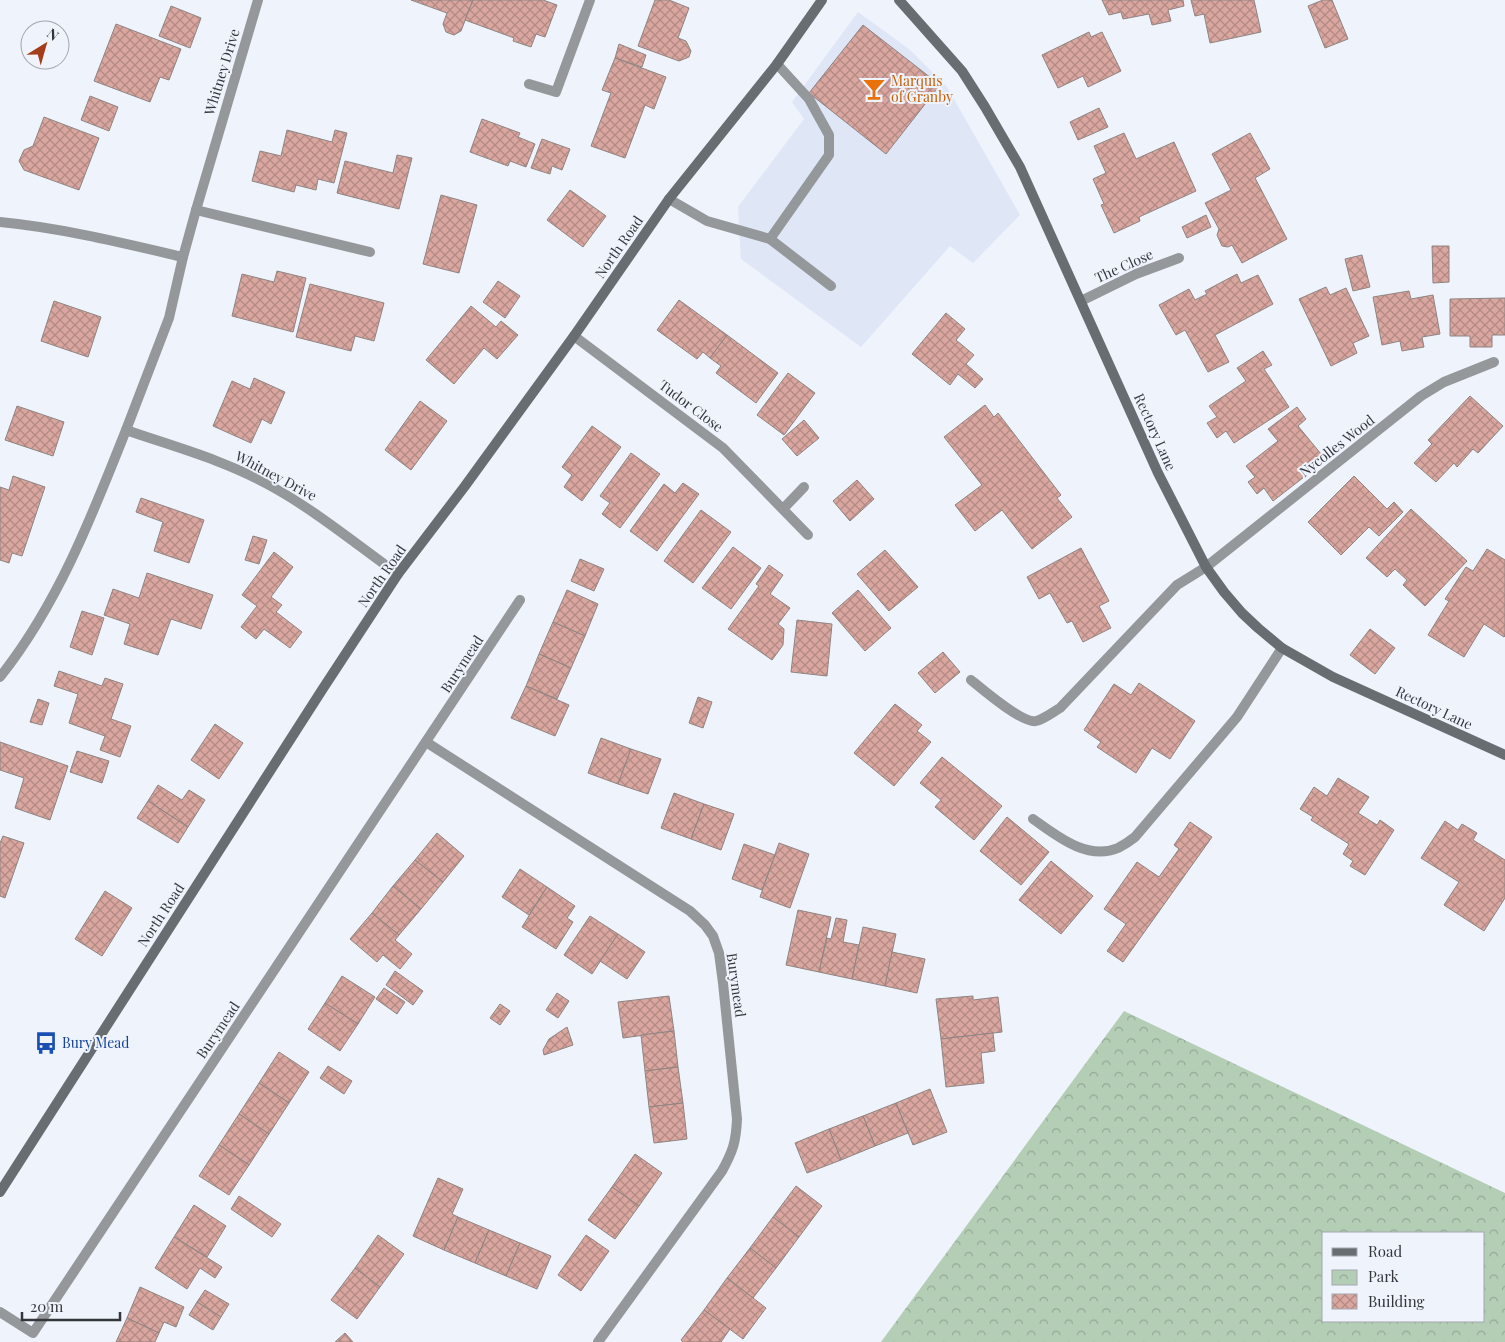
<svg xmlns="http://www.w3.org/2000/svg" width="1505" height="1342" viewBox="0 0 1505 1342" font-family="'Playfair Display',serif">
  <defs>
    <pattern id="park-crowns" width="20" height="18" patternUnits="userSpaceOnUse" patternTransform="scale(1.25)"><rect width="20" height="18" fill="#b4ceb6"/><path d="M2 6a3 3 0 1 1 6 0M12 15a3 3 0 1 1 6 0" fill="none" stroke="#93a895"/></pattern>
    <pattern id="building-cross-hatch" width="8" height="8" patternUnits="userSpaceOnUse" patternTransform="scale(1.25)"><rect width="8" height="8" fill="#daa7a0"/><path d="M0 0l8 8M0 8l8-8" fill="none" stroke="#b28983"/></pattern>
  </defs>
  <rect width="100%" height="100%" fill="#eef3fc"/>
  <polygon fill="#dfe6f6" points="858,12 909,49 947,87 1020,215 973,263 950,246 861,347 741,259 738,207 804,119 792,102"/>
  <path fill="url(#park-crowns)" fill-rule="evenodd" d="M1124,1011L1505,1193V1342H881ZM1324,1233H1484V1321H1324Z"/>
  <g fill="url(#building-cross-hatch)" stroke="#8e8482">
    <polygon points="411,0 473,0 461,31 454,35 446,32 443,24 447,13"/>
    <polygon points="473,0 543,0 557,5 545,37 536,34 531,47 513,41 514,38 465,20"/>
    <polygon points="655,0 669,0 689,8 678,38 686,41 691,51 689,57 679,61 638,46"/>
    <polygon points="1102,0 1183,0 1184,6 1168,10 1171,21 1152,25 1149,14 1123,19 1121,12 1109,15"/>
    <polygon points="1191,0 1254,0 1261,32 1210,43 1204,14 1195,16"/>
    <polygon points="1323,0 1332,0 1348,39 1325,48 1308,6"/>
    <polygon points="171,6 201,18 190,48 159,36"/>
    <polygon points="116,24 181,49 169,80 160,77 150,102 94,81"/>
    <polygon points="863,25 940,85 886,154 809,93"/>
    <polygon points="1089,32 1091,37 1102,32 1121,71 1088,87 1083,76 1058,88 1042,55"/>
    <polygon points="619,44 646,55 642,67 615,58"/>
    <polygon points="615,58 666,77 654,109 645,105 625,158 591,146 611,93 602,90"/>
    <polygon points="90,96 118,107 109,131 81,120"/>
    <polygon points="1099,108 1108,127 1078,140 1070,122"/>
    <polygon points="44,117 99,138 79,190 24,170 19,161 24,150 33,146"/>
    <polygon points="482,119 520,133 518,137 535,144 526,167 510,161 508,166 470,152"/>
    <polygon points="287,130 332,142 335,130 347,133 334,183 318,179 316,190 296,185 294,192 252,181 260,151 281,156"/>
    <polygon points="1124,133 1136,159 1174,142 1196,191 1139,217 1140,221 1114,233 1101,205 1104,204 1093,179 1106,173 1094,146"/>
    <polygon points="1250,133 1270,169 1255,178 1287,239 1242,263 1232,245 1228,247 1222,246 1217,235 1219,229 1205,203 1231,190 1212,154"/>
    <polygon points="542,139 570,149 562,170 552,166 550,174 531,168"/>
    <polygon points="397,155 412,158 399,209 337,193 345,161 393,173"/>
    <polygon points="570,190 606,216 583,247 547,220"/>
    <polygon points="441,195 477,205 459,273 423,264"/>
    <polygon points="1206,215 1211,227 1187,238 1182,227"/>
    <polygon points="1432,246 1449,246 1449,282 1433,283"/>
    <polygon points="1362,255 1370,287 1353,291 1345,259"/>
    <polygon points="277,271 306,278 293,332 232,316 242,274 274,282"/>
    <polygon points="1237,274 1241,283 1258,275 1273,304 1215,335 1229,362 1208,372 1185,330 1176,335 1159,305 1189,289 1195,300 1207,294 1205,291"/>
    <polygon points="498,281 520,296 505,318 483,302"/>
    <polygon points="310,284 384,303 374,341 355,336 351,351 296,337"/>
    <polygon points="1326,287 1330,295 1346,288 1369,336 1353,343 1357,353 1331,366 1299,299"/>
    <polygon points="1409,291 1411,299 1433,295 1440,334 1422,337 1424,347 1402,351 1400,341 1382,345 1373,297"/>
    <polygon points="1505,298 1505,335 1492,335 1492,347 1470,347 1470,336 1450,336 1450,299"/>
    <polygon points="679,300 727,335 710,358 703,352 697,359 657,330"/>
    <polygon points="54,301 101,317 88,357 41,341"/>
    <polygon points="471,306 496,327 501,321 518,335 497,359 484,348 454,384 426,360"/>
    <polygon points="946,313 965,329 956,340 974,355 966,364 983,379 975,388 958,374 950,385 912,354"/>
    <polygon points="727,335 778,373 756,403 716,373 721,366 710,358"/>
    <polygon points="1263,351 1272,365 1264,369 1289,407 1234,443 1226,431 1217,438 1207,423 1217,417 1209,406 1246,381 1237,368"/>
    <polygon points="788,373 815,393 784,435 757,415"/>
    <polygon points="254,378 285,392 271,424 262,419 251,443 213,426 232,381 250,389"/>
    <polygon points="1470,396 1503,426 1478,453 1473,449 1457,467 1454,463 1436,482 1414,463 1432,444 1428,440"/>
    <polygon points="420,401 447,421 411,470 385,450"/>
    <polygon points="985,405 994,417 998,413 1061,495 1057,498 1072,517 1032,549 1002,510 975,531 955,505 982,485 944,437"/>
    <polygon points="17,406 64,422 53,456 5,440"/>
    <polygon points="1297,407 1306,419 1298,426 1326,460 1273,501 1264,488 1257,494 1248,482 1255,477 1246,466 1278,441 1268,429"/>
    <polygon points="804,420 819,438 797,456 782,439"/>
    <polygon points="592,426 621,447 582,501 564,487 572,475 562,467"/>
    <polygon points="631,453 660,474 620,528 602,514 610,503 600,496"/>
    <polygon points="13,476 45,487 22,556 12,553 9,563 0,560 0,487 9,490"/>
    <polygon points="1354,476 1387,509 1394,502 1403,512 1379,536 1369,527 1341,555 1308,522"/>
    <polygon points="857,480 874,499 850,521 833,501"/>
    <polygon points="683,483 699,494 657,551 630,531 664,484 675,493"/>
    <polygon points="141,498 204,520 189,563 154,551 163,522 136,512"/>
    <polygon points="1411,509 1467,561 1425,606 1403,585 1407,580 1395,569 1387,577 1366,558"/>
    <polygon points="701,510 731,532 693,583 664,561"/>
    <polygon points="253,536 267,540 259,564 245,560"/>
    <polygon points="733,547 761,568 731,609 702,588"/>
    <polygon points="1081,548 1109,601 1099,606 1111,628 1083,642 1072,621 1067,623 1050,593 1039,599 1027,577"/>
    <polygon points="1487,549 1505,560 1505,636 1504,637 1484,624 1464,657 1428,635 1449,601 1445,599 1466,567 1473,571"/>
    <polygon points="885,550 918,587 889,611 857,574"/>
    <polygon points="274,552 293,567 271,597 282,605 276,612 302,632 290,648 264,629 256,639 241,627 257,606 242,595"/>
    <polygon points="580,559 604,569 594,591 571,581"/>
    <polygon points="769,565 783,575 770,594 790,608 778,624 784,629 783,645 772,660 728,629 759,586 756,584"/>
    <polygon points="147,573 213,595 201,629 171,619 158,655 124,644 130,624 104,615 113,589 139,598"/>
    <polygon points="567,590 598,604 585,636 553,622"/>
    <polygon points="858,590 891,628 865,651 832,613"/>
    <polygon points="82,611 104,618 92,655 70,647"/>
    <polygon points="797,620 832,624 827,676 791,672"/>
    <polygon points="553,622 585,636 571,668 539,654"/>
    <polygon points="1370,629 1395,648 1375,674 1350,655"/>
    <polygon points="943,652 960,672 935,693 918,673"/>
    <polygon points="539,654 571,668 557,699 526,686"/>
    <polygon points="59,671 102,686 105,678 123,684 111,719 131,726 120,757 100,750 105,736 69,723 78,694 54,686"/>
    <polygon points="1139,683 1195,721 1170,759 1152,748 1136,773 1097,747 1101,742 1084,730 1114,684 1131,695"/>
    <polygon points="526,686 569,705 555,736 511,718"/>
    <polygon points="698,697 712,702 703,728 689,723"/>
    <polygon points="38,699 49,703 42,725 30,722"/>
    <polygon points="895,704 922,725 917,731 931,742 894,786 854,753"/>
    <polygon points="215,724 243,743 219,779 191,760"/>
    <polygon points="601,738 631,749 618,784 588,773"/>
    <polygon points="0,742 68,766 50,820 15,808 24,778 0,770"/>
    <polygon points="631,749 661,759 648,794 618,784"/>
    <polygon points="77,751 109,761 102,783 70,772"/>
    <polygon points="942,757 1002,806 974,840 935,807 941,800 920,783"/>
    <polygon points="1338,778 1369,797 1358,813 1377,825 1380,820 1394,830 1365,875 1350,866 1353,861 1343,854 1349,844 1311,820 1313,817 1300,809 1314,787 1327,796"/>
    <polygon points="158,785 182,800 189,790 205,800 188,827 148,801"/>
    <polygon points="674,793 704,804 691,839 661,828"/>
    <polygon points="148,801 188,827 178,843 137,818"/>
    <polygon points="704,804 734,814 721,850 691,839"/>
    <polygon points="1007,817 1049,852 1021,885 980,851"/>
    <polygon points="1445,821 1458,830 1462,824 1477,833 1473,840 1505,860 1505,898 1484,931 1444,905 1459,882 1421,858"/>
    <polygon points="1190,822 1212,837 1123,962 1107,951 1126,924 1104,909 1137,862 1159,877 1179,849 1174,845"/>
    <polygon points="437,833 464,856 443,882 415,860"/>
    <polygon points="3,836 24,843 5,898 0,896 0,843"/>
    <polygon points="779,843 809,854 790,908 760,897"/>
    <polygon points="744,844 775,855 762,890 732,879"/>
    <polygon points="415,860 443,882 421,909 393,886"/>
    <polygon points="1051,861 1093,896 1061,934 1019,900"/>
    <polygon points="520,869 547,887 529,915 502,897"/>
    <polygon points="393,886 421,909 399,935 372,913"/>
    <polygon points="547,887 575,906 567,918 573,922 556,949 522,927"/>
    <polygon points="105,891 132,908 102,956 75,939"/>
    <polygon points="798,910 831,917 819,972 786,965"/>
    <polygon points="372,913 399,935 395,940 412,954 400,969 383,955 377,962 350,939"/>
    <polygon points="590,916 618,934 592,974 564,955"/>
    <polygon points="836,918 847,920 843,942 859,945 852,979 819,972 827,938 831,939"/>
    <polygon points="863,927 896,934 885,986 852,979"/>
    <polygon points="618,934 645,952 627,979 600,961"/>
    <polygon points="892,952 925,959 917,993 885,986"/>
    <polygon points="395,971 423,991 413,1005 386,985"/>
    <polygon points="342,976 375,997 358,1024 325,1003"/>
    <polygon points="384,988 405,1002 397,1014 376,999"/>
    <polygon points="557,993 569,1001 558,1018 546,1010"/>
    <polygon points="669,996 674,1031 623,1038 618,1002"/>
    <polygon points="973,996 973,1000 998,997 1002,1032 941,1039 936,999"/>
    <polygon points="325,1003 358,1024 340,1051 308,1029"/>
    <polygon points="500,1004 510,1011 500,1025 490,1018"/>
    <polygon points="567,1027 573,1045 544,1055 543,1050 549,1039"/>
    <polygon points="674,1031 678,1067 645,1071 641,1035"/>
    <polygon points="993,1033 995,1051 981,1053 984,1083 946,1087 941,1039"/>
    <polygon points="279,1052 309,1072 289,1103 259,1083"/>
    <polygon points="328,1066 352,1081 344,1094 320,1078"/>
    <polygon points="678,1067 683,1103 649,1107 645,1071"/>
    <polygon points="259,1083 289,1103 269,1134 239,1114"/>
    <polygon points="930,1089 947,1132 913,1145 896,1103"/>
    <polygon points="683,1103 687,1139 654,1143 649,1107"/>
    <polygon points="896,1103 908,1133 875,1146 863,1116"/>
    <polygon points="239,1114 269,1134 249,1165 219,1145"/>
    <polygon points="863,1116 875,1146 841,1160 829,1129"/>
    <polygon points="829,1129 841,1160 807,1173 795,1143"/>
    <polygon points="219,1145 249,1165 229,1195 199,1176"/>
    <polygon points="635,1154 662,1173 639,1206 612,1187"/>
    <polygon points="438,1178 463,1189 452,1214 458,1217 444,1250 413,1236"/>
    <polygon points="796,1186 822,1206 799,1237 773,1217"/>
    <polygon points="612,1187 639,1206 615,1239 588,1220"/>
    <polygon points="239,1196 281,1224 272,1237 231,1209"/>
    <polygon points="194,1205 226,1226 207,1257 174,1237"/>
    <polygon points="458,1217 489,1230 475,1263 444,1250"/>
    <polygon points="773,1217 799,1237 776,1268 750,1248"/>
    <polygon points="489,1230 520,1243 506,1276 475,1263"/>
    <polygon points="378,1235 404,1254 380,1287 355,1268"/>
    <polygon points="586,1235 609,1251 581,1291 558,1275"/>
    <polygon points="174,1237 222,1267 215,1278 200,1268 187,1289 155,1268"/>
    <polygon points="520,1243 551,1256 537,1289 506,1276"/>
    <polygon points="750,1248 776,1268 753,1298 727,1278"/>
    <polygon points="355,1268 380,1287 357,1319 331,1300"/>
    <polygon points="727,1278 766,1308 743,1339 704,1310"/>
    <polygon points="140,1287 184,1307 176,1327 164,1322 159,1333 127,1318"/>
    <polygon points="205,1290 229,1304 221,1317 197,1302"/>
    <polygon points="197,1302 221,1317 213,1330 189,1315"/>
    <polygon points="704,1310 730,1329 721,1342 683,1342 681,1340"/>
    <polygon points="127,1318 159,1333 155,1342 116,1342"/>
    <polygon points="345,1333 353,1342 335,1342"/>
  </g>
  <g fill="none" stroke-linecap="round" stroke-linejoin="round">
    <g stroke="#94989b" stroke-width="10">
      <polyline points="669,199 707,221 770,239 831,286"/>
      <polyline points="770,239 829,155 829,135 809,99 777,64"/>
      <path d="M971,680C982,689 1023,724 1036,721C1044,719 1053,712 1060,708L1177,585L1206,567"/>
      <path d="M1033,819C1057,836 1087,861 1118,848C1124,845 1130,841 1135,837L1237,717L1282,648"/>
    </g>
    <g stroke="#94989b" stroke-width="10">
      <polyline points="529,84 556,92 590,0"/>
      <polyline points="196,210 370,252"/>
      <path d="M0,222C62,228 123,243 183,257L196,210L258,0"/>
      <polyline points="1081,301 1136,274 1179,258"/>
      <polyline points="574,336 723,448 808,535"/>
      <polyline points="126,430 169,318 183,257"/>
      <polyline points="783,509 804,487"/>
      <polyline points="1206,567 1421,396 1444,382 1494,362"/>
      <path d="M0,677C58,604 92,516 126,430C175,447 224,460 269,485C315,510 356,544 398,574"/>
      <path d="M426,742L690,911L705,925L713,936L719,953L723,983L737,1119C736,1142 733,1151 722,1171L598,1342"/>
      <polyline points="0,1312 33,1333 520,600"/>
    </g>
    <g stroke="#686d71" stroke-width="10">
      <polyline points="899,0 962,71 985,107 1020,167 1158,473 1206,567 1224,592 1242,613 1258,628 1282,648 1333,677 1505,755"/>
      <polyline points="0,1192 322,690 398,574 465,486 574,336 669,199 777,64 822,0"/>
    </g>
  </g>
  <defs>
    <symbol id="bar-bare" viewBox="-9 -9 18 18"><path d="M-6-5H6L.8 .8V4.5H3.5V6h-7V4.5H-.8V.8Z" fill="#e8710a" stroke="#eef3fc" stroke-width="2.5" paint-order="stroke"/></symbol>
    <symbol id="bus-bare" viewBox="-9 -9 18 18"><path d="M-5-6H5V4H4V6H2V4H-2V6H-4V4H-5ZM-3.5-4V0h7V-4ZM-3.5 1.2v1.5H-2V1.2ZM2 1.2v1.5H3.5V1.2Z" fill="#1a4fb4" stroke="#eef3fc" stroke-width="2.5" paint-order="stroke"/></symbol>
  </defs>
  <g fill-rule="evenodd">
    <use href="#bar-bare" x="858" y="73" width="32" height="32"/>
    <use href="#bus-bare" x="30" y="1027" width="32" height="32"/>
  </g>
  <g text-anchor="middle" stroke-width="4" stroke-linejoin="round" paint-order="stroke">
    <g font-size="14" fill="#34363a" stroke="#eef3fc">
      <text transform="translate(222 72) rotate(-73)" y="5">Whitney Drive</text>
      <text transform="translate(619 247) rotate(-55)" y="5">North Road</text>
      <text transform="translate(1124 266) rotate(-24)" y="5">The Close</text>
      <text transform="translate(691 406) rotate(37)" y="5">Tudor Close</text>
      <text transform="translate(1155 432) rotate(66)" y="5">Rectory Lane</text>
      <text transform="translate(1337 446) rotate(-38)" y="5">Nycolles Wood</text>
      <text transform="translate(276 476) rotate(28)" y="5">Whitney Drive</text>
      <text transform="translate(382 576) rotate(-55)" y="5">North Road</text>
      <text transform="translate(462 664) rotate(-57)" y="5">Burymead</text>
      <text transform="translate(1434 708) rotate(25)" y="5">Rectory Lane</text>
      <text transform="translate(161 915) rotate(-57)" y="5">North Road</text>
      <text transform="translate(736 985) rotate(82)" y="5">Burymead</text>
      <text transform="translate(218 1030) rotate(-56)" y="5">Burymead</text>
    </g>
    <g font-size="14" fill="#c56008" stroke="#eef3fc" text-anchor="start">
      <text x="891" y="86">Marquis<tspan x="891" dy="16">of Granby</tspan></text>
    </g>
    <g font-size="14" fill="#164399" stroke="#eef3fc" text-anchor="start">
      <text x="62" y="1048">Bury Mead</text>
    </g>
  </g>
  <rect x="1322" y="1232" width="162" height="90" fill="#eef3fc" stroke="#a4a7ae"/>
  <rect x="1332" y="1248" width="25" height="8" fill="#686d71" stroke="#a4a7ae"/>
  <text x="1368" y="1257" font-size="15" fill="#34363a">Road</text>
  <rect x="1332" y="1270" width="25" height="15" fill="url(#park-crowns)" stroke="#a4a7ae"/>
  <text x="1368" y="1282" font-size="15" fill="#34363a">Park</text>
  <rect x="1332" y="1294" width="25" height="15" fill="url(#building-cross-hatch)" stroke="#a4a7ae"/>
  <text x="1368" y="1307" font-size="15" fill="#34363a">Building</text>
  <g transform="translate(45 45) rotate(37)"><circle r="24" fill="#eef3fc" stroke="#a4a7ae"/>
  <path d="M0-4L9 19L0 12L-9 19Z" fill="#a43d19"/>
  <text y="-8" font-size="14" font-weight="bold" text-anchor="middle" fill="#34363a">N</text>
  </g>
  <path d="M22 1312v8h98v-8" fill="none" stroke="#34363a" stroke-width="2.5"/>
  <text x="30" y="1312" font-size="15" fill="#34363a" stroke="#eef3fc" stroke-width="4" paint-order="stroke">20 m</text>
</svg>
